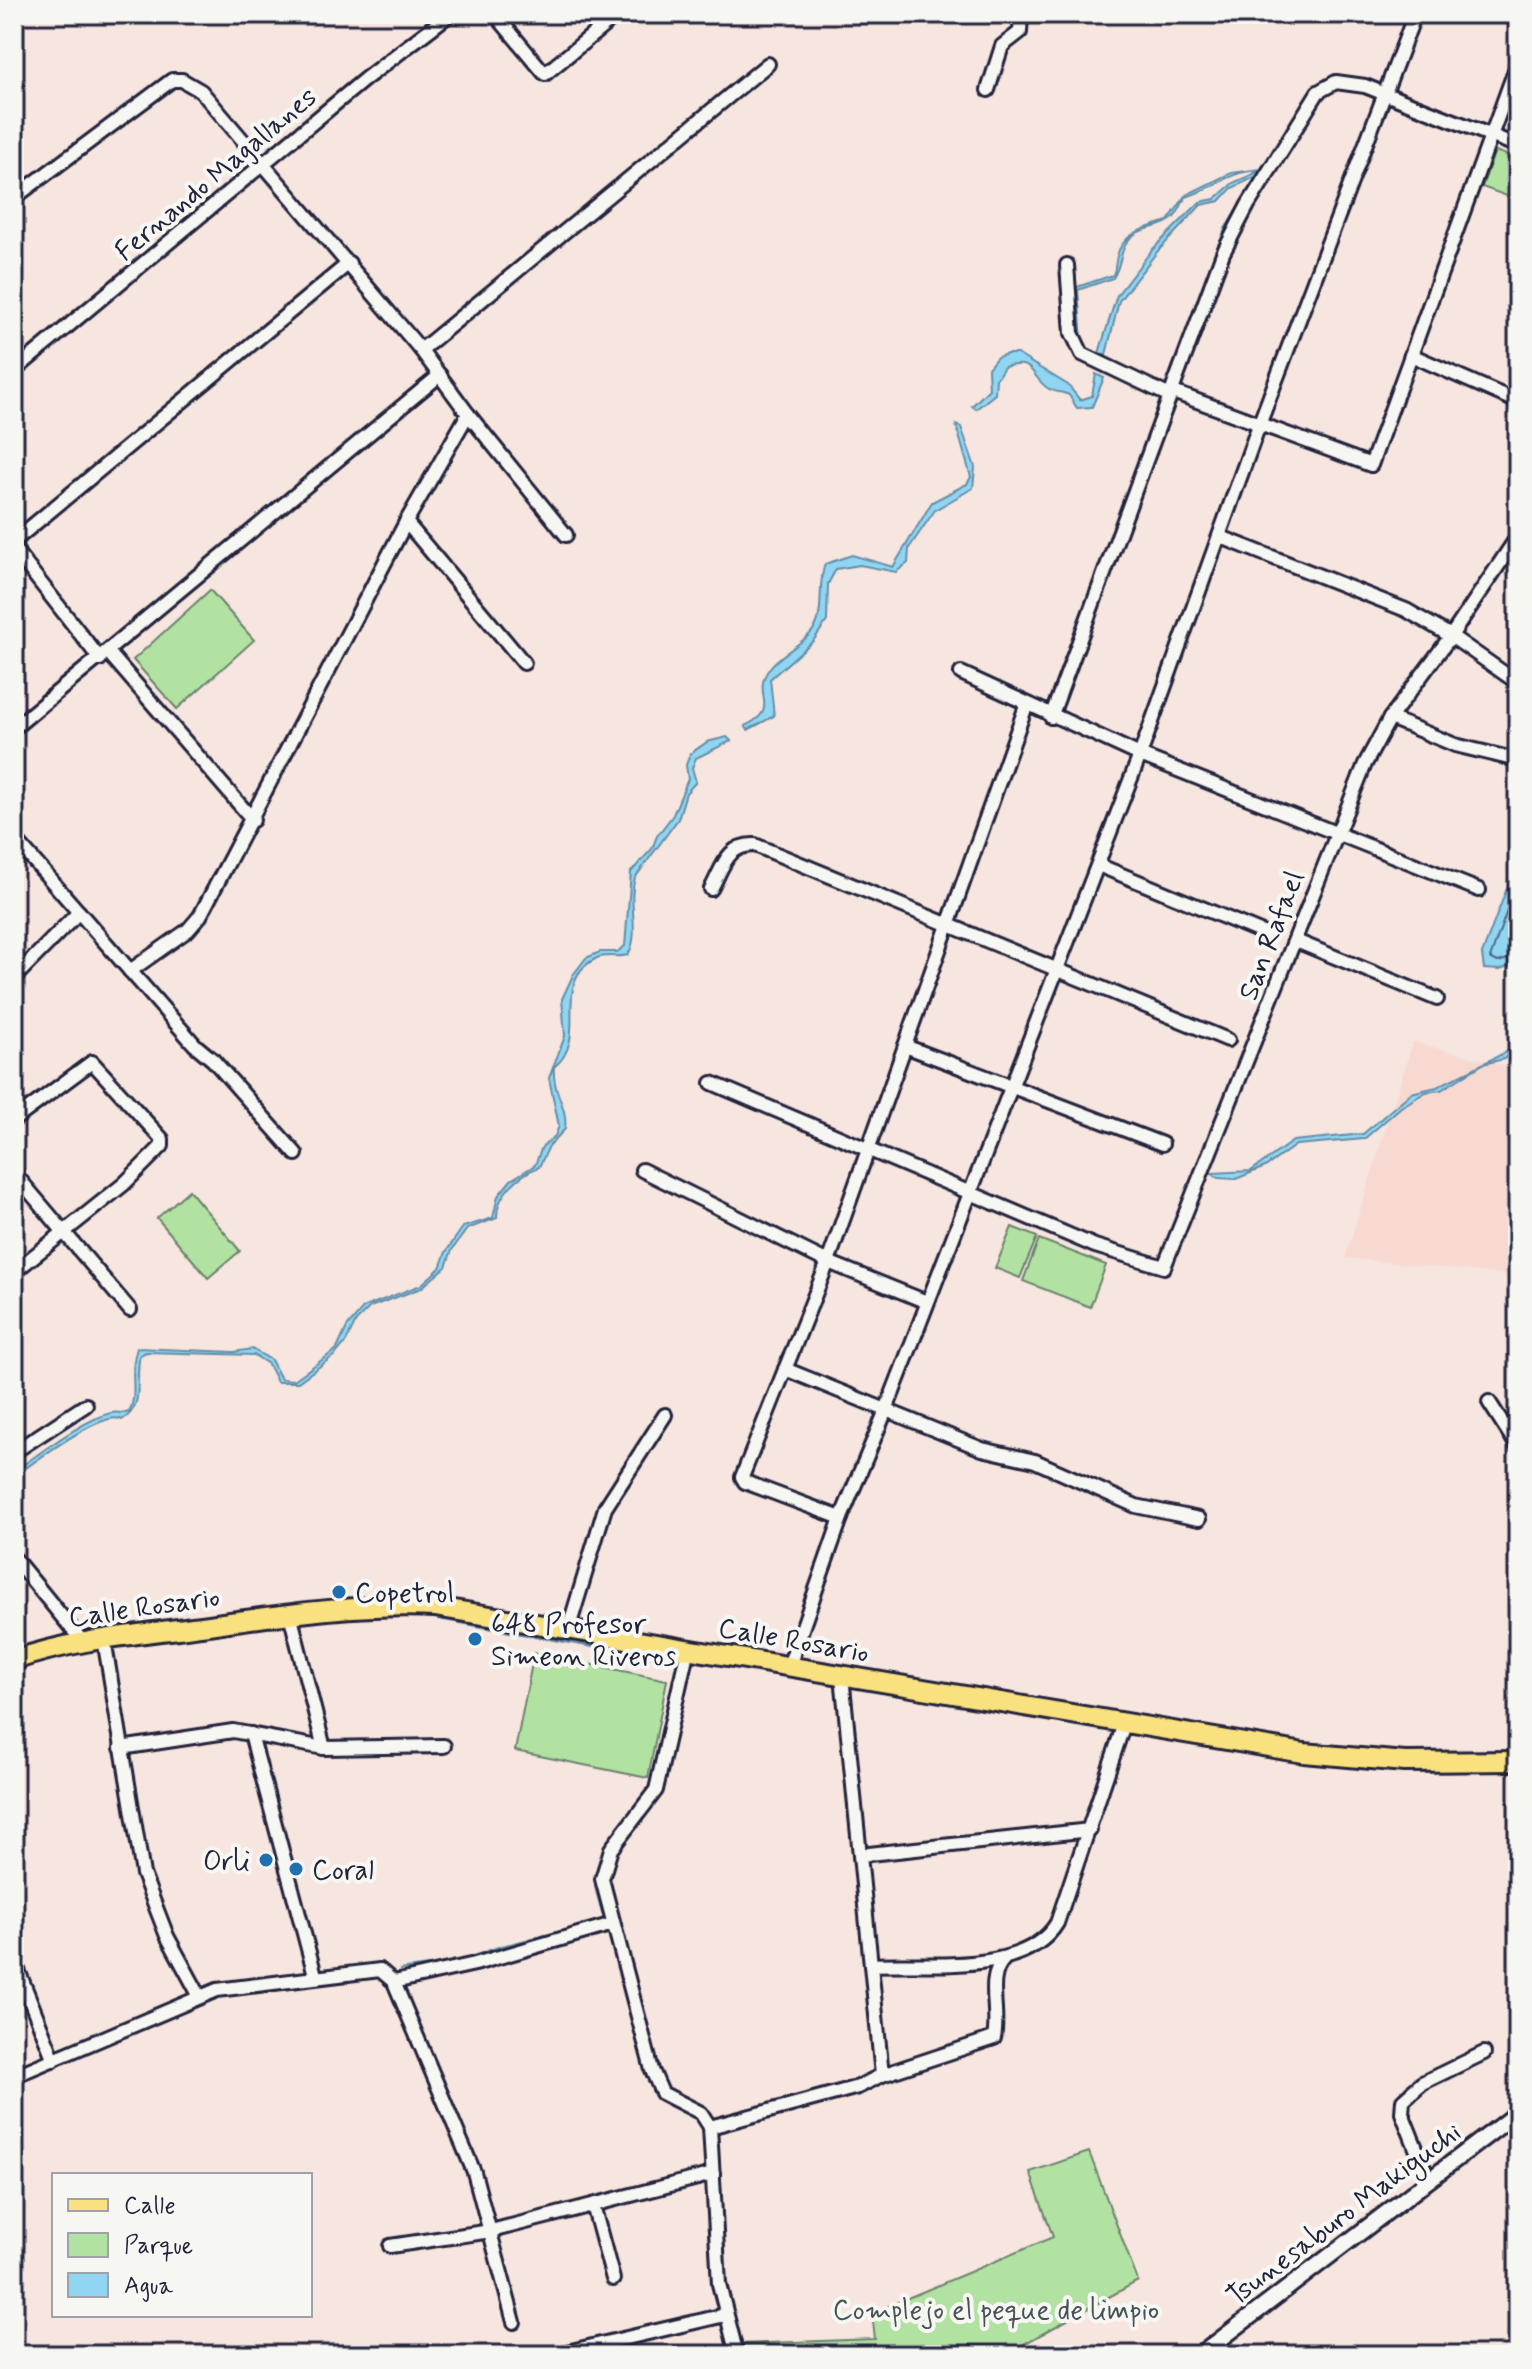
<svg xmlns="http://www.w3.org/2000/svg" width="1532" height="2369" viewBox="0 0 1532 2369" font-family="Mynerve,sans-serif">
  <rect width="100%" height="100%" fill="#f7e5df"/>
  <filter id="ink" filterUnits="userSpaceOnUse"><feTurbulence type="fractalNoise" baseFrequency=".0125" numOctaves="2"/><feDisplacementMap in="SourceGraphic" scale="16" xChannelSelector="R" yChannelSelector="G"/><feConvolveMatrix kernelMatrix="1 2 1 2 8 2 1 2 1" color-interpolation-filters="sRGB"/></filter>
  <g filter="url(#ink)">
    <polygon fill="#f7d9d2" points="1413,1042 1518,1069 1518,1276 1345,1258"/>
    <g fill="#b2e2a2" stroke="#6a826e" stroke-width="2">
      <polygon points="1495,151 1518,159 1518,200 1482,187"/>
      <polygon points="210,590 254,640 177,709 133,660"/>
      <polygon points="189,1190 240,1251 208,1278 157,1218"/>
      <polygon points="1012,1227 1037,1237 1020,1278 995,1268"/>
      <polygon points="1039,1239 1106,1265 1090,1307 1023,1281"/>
      <polygon points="534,1653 667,1680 648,1778 515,1751"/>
      <polygon points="1089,2152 1138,2281 1022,2345 1025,2355 745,2355 742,2344 875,2339 872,2313 1053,2237 1030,2172"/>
    </g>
    <g fill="#90d6f2" stroke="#648ea9" stroke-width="2">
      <path d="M1285,136L1234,214L1166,388L1225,229L1257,176L1232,188L1220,201L1201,205L1157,252L1119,301L1106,355L1099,353L1117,295L1152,250L1200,202L1215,199L1233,183L1260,171C1232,169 1212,189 1186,197C1181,204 1179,214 1172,219C1161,229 1142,226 1131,237C1119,249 1122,265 1113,278L1078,290L1082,340L1077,291L1074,288L1113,275C1116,268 1115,263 1117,256C1123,232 1148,227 1168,221L1186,195L1231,173L1261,169Z"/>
      <path d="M1007,354H1017L1068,385L1080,400L1092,396L1096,374L1104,378L1092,407L1077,408L1069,395C1063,392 1054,392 1049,389C1029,377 1037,358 1004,367L996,379L995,394L976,409L972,406L989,389L988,368L997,357Z"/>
      <path d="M956,425L961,427L975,467L973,488L935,510L909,548L908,563L896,572L860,565L836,569L828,584L827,621L813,641L770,679L774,716L748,730L745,726C783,708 750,695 769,669C781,651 812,642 818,620C823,602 818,582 825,564L852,555L893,567L932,502L967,484L971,477Z"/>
      <path d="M727,737L731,741L696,758L692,768L696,782L686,793L678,819L635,878C627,903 641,932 628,955C618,958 606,954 597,958C548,981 592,1037 554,1067C552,1094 568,1104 565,1129L549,1146L539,1167C518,1175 496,1195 497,1218L467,1229L452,1250L446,1267L421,1288L370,1307L356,1321L346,1342L335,1355L298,1382H277L268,1364L254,1355L146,1352L140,1355C134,1379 146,1406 122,1420C105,1408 31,1464 14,1477V1471C40,1454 82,1420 111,1413C118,1411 122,1415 129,1412C139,1394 128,1373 137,1348L234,1352L252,1349L271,1360L281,1379L294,1380L337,1349L347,1327L364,1307L421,1285L440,1268L446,1252L463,1227L493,1218L498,1196L511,1180L535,1165L542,1147L555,1136L559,1126L549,1078L565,1036L562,999L573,975L586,958L600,952H617L625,946L631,872L652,849L657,836L673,815L688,779L686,765L690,754L707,742Z"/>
      <polygon points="1518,859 1518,963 1500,970 1484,969 1482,954"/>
      <polygon points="1518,1046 1504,1059 1483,1064 1441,1090 1426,1092 1401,1107 1364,1139 1296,1145 1265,1167 1236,1179 1218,1178 1211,1173 1251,1171 1293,1141 1363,1134 1411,1093 1437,1087"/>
      <path d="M428,1616L681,1661L653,1787L651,1790C632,1812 599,1845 596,1876C595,1891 601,1907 605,1920L499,1948C467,1963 434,1965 399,1970L457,1962L498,1947L604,1920L595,1887L597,1867L626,1820L652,1787L680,1663L428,1617H360Z"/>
    </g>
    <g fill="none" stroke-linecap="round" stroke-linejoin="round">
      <polyline stroke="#4e6a84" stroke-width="2" points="1518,880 1490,958 1498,962 1518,956"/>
      <defs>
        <g id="minor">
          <polyline points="495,14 545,74 618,14"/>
          <polyline points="988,90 1002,46 1020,32 1021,14"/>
          <polyline points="14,198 172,80 182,80 201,91 421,350 468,414 566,535"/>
          <polyline points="1067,265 1072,333 1082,354 1170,396"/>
          <polyline points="421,350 768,64"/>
          <polyline points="1411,355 1518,402"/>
          <polyline points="14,371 365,79 450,14"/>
          <polyline points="1173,392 1371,465 1518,62"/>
          <polyline points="406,522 524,663"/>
          <polyline points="1221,537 1406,610 1451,636 1518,683"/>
          <polyline points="14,541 349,263"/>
          <polyline points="14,549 100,659"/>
          <polyline points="108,652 253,820"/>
          <polyline points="961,673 1140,755 1479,890"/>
          <polyline points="1051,717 1223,253 1248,205 1318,92 1336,82 1365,86 1518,146"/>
          <polyline points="1390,718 1455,745 1517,760"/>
          <polyline points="14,728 440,375"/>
          <polyline points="14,838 195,1045 213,1060 296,1154"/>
          <polyline points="1098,865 1265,934"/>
          <path d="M711,889C723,867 727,844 755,845L1228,1040"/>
          <polyline points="1296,941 1437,999"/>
          <polyline points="130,971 188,930 200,916 406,522 468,414"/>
          <polyline points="14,978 79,912"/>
          <polyline points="905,1046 1162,1144"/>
          <polyline points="712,1083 1095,1246 1164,1267 1365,764 1390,718 1451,636 1518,536"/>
          <polyline points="14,1120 92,1062 162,1139 162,1146 124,1184 14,1272"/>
          <polyline points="642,1170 828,1262 927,1302"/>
          <polyline points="14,1173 130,1310"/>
          <polyline points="785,1369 982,1449 1035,1461 1136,1506 1199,1519"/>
          <polyline points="1489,1402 1518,1447"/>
          <polyline points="14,1452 86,1405"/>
          <polyline points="841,1518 745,1482 742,1477 828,1262 1026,706"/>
          <polyline points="14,1558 82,1641"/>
          <polyline points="290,1614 324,1748"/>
          <polyline points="569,1627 605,1508 665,1415"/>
          <polyline points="104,1639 143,1874 167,1936 199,1995"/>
          <polyline points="688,1648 656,1790 611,1849 602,1879 652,2070 662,2093 701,2113 710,2127 719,2284 737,2355"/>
          <polyline points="789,1666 841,1518 886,1410 1140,755 1259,425 1415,14"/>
          <polyline points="842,1676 882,2075"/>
          <polyline points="251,1734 315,1975"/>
          <polyline points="121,1748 233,1731 324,1748 444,1746"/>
          <polyline points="860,1855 1090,1830"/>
          <polyline points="14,1960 54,2060"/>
          <path d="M871,1965C927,1962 1025,1976 1057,1923L1124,1724"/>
          <polyline points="394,1982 475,1964 613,1924"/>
          <polyline points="14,2076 217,1990 380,1970 394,1982 474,2172 514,2322"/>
          <path d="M710,2127L858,2087L882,2075L994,2038C1000,2011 985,1978 1004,1959"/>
          <polyline points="1429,2181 1402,2113 1403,2100 1422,2083 1484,2053"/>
          <polyline points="593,2205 613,2279"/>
          <polyline points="390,2246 491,2231 713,2174"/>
          <polyline points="554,2355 725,2315"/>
        </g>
        <polyline id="tertiary" points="1200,2355 1518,2112"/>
        <path id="primary" d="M14,1660C72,1640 133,1635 193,1627C274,1616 354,1603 436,1607L1304,1753L1405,1762L1518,1761"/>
      </defs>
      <use href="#minor" stroke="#22223b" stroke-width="18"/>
      <use href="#tertiary" stroke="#22223b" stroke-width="20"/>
      <use href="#primary" stroke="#22223b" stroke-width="24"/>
      <use href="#minor" stroke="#f6f6f2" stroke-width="12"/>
      <use href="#tertiary" stroke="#f6f6f2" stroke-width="14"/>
      <use href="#primary" stroke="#fae180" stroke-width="18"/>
    </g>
  </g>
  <g fill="#1f6fb2" stroke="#f6f6f2" stroke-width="3">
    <circle cx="339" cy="1592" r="8"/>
    <circle cx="475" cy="1639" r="8"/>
    <circle cx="266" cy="1860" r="8"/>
    <circle cx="296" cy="1869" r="8"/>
  </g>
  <g text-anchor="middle" stroke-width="8" stroke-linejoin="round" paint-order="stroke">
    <g font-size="28" fill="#22223b" stroke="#f6f6f2">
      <text transform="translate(215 173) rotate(-40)" y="10">Fernando Magallanes</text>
      <text transform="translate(1270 935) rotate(-69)" y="10">San Rafael</text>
      <text transform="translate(144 1606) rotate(-8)" y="10">Calle Rosario</text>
      <text transform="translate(794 1639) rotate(10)" y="10">Calle Rosario</text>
      <text transform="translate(1343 2213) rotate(-37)" y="10">Tsunesaburo Makiguchi</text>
    </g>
    <g font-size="28" fill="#22223b" stroke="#f6f6f2" text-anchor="start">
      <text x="355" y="1602">Copetrol</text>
      <text x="491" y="1633">648 Profesor<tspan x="491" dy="32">Simeon Riveros</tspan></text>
      <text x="250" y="1870" text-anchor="end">Orli</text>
      <text x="312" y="1879">Coral</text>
    </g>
    <g font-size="28" fill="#465255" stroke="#f6f6f2">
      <text x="996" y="2319">Complejo el peque de limpio</text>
    </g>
  </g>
  <rect width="1532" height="2369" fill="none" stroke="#f6f6f2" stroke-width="48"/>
  <rect x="24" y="24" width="1484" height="2321" fill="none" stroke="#22223b" stroke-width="3" filter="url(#ink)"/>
  <rect x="52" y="2173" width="260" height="144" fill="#f6f6f2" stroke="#a1a1a9" stroke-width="2"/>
  <rect x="68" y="2199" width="40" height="12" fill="#fae180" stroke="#a1a1a9" stroke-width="2"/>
  <text x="124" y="2213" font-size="24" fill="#22223b">Calle</text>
  <rect x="68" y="2233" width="40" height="24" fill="#b2e2a2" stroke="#a1a1a9" stroke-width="2"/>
  <text x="124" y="2253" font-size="24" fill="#22223b">Parque</text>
  <rect x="68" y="2273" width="40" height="24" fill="#90d6f2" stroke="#a1a1a9" stroke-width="2"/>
  <text x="124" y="2293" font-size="24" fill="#22223b">Agua</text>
</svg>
